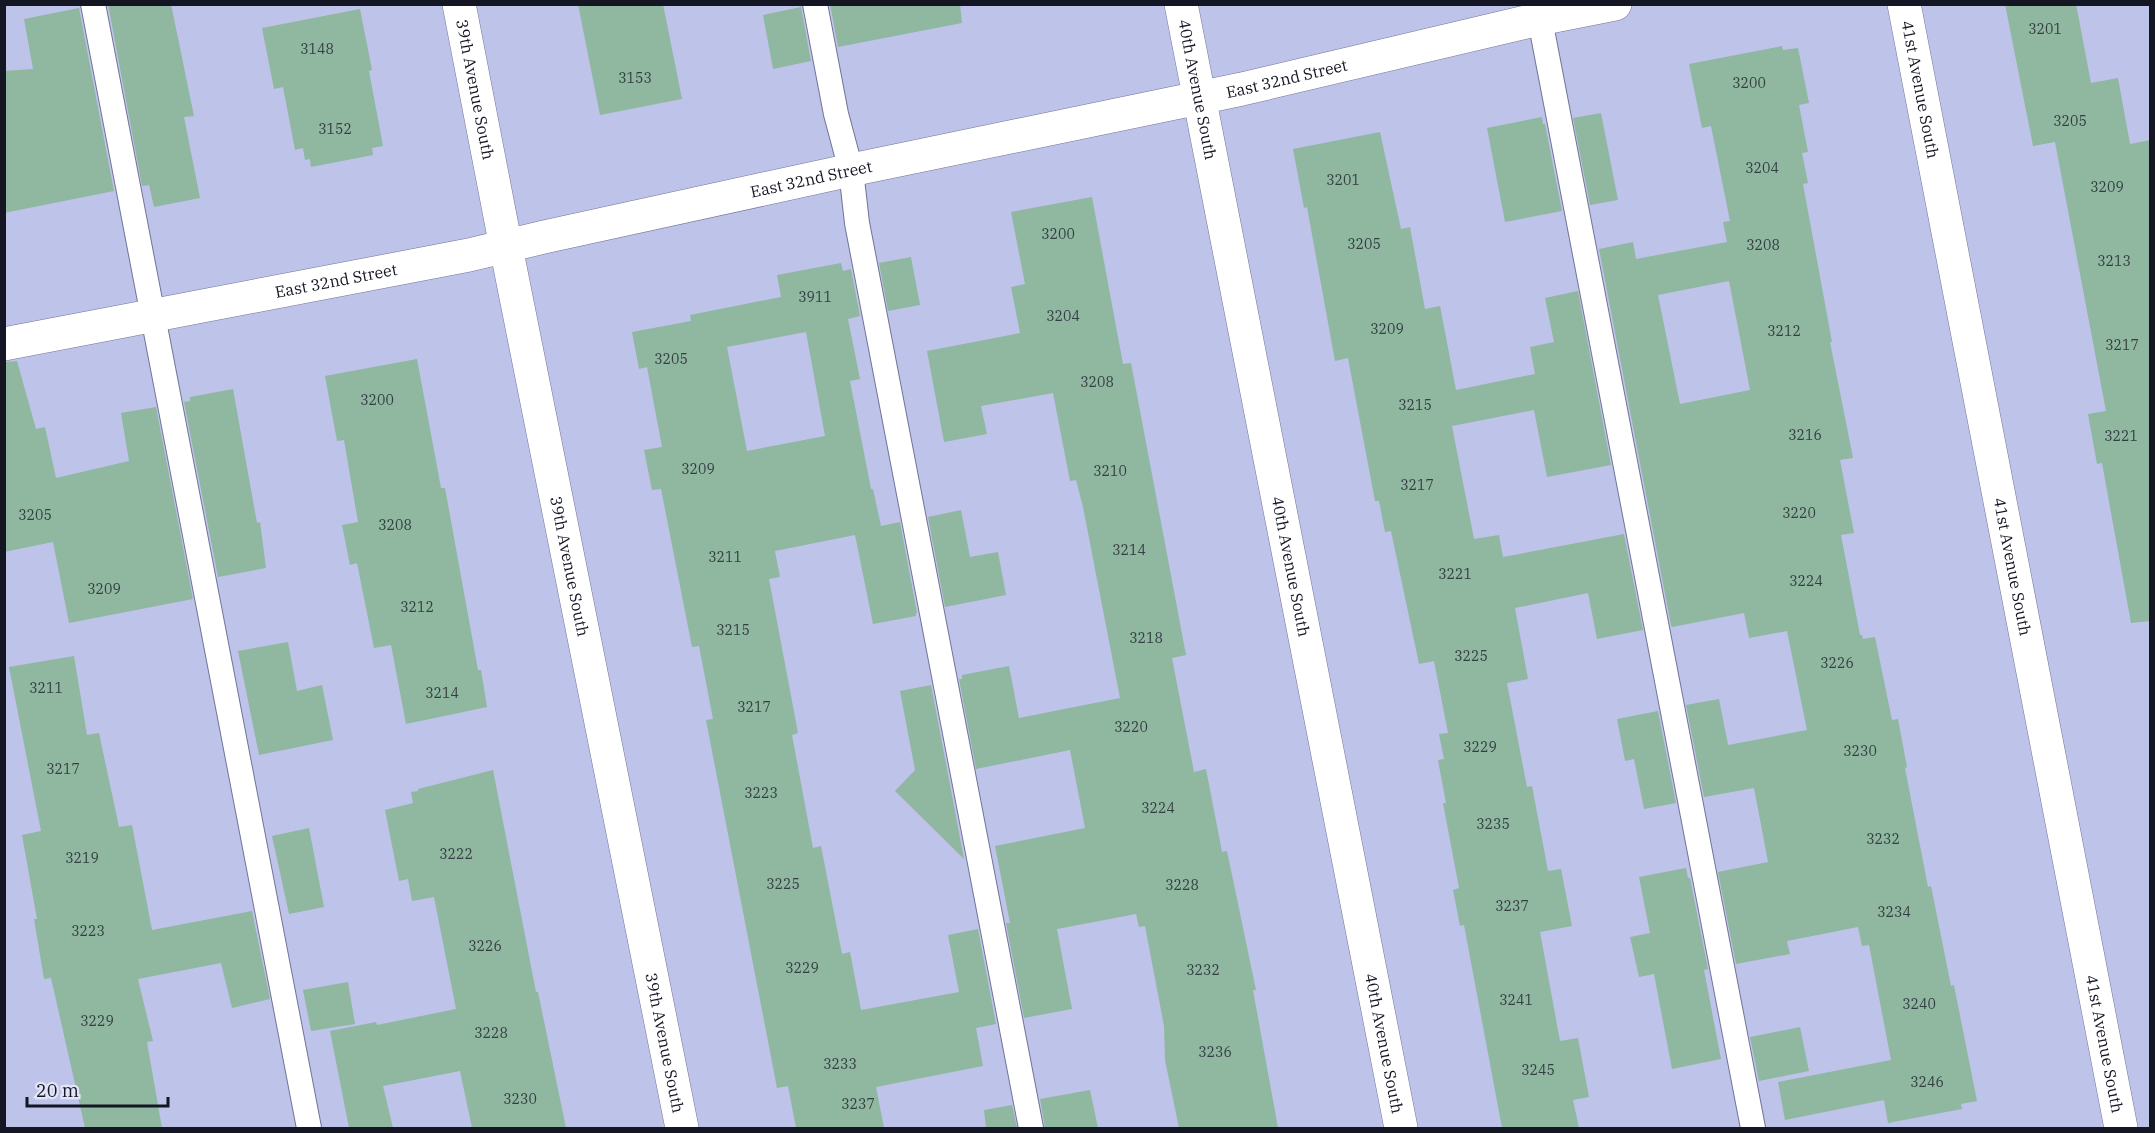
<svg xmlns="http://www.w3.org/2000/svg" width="2155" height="1133" viewBox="0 0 2155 1133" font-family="'IBM Plex Serif',serif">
  <rect width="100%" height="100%" fill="#bec3e9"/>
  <g fill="#90b7a0" fill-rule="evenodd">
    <polygon points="108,4 171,4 194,116 184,117 200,198 154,207 149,185 142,186"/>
    <polygon points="578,4 663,4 682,99 600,115"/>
    <polygon points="830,4 960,4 962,23 838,47"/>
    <polygon points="2005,4 2076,4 2091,83 2118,78 2130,144 2151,140 2151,621 2131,623 2102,463 2097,464 2088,414 2106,411 2055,142 2033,146"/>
    <polygon points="801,7 811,61 773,69 763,15"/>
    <polygon points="79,8 114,191 4,213 4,71 33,69 24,19"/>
    <polygon points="360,9 372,70 369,71 383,146 372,148 373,155 311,167 310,159 305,160 303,148 295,150 283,87 274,89 262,28"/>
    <path d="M1782,46L1783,50L1798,48L1809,103L1799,105L1808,152L1802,153L1808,183L1803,184L1832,342H1830L1853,458L1840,460L1854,533L1841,535L1860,635H1862L1863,639L1875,637L1892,720L1898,719L1907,767L1905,768L1928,887L1931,886L1951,986L1954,985L1977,1101L1961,1104L1962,1109L1888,1123L1884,1100L1785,1120L1778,1082L1891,1060L1869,945L1862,946L1858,927L1787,941L1790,954L1736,964L1718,872L1768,862L1754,788L1704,797L1686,705L1719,699L1728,745L1807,730L1787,631L1749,638L1744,613L1672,627L1671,625L1599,249L1633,242L1636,259L1727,242L1723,222L1730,221L1711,126L1702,128L1689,64ZM1729,281L1750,390L1680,404L1658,295Z"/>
    <polygon points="1601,113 1618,200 1590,205 1573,118"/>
    <polygon points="1542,117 1543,124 1545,124 1562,211 1505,222 1487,128"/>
    <polygon points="1380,132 1401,229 1410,227 1425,309 1440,306 1456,390 1535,374 1530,347 1554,342 1545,298 1578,291 1611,465 1547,477 1534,410 1452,426 1474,539 1499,535 1503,557 1624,534 1643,630 1597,639 1588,593 1515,608 1528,679 1507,683 1527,787 1532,786 1548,871 1561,869 1572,926 1540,932 1560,1041 1578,1038 1589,1097 1573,1100 1579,1128 1502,1128 1464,925 1460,926 1453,890 1459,888 1443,803 1446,803 1438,760 1444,759 1439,734 1448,733 1434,661 1419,664 1391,531 1385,532 1379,501 1375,501 1348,358 1335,361 1307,207 1304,208 1293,149"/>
    <polygon points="1092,197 1123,364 1131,363 1186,655 1172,658 1194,772 1206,769 1222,852 1227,851 1256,990 1253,990 1278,1128 1179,1128 1165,1060 1164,1026 1145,926 1139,927 1136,914 1057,929 1072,1009 1024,1018 1006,923 1010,923 995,846 1085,828 1070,750 976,769 959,679 962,679 962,675 1009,666 1019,718 1120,698 1083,507 1076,480 1070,481 1053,393 981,406 987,434 944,442 927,351 1020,333 1011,287 1025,284 1011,212"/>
    <polygon points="911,257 920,305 888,311 879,263"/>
    <path d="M841,263L843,271L851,269L860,316L848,319L860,379L850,381L871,489H873L881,526L900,522L917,613H916V616L873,624L855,535L775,551L780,577L769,579L798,733L792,735L813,848L821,846L842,954L850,952L861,1010L959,992L948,935L978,929L996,1024L976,1028L983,1066L876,1087L884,1128H796L788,1086L777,1088L706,720L713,719L699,646L692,647L661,489L652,490L644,450L662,447L647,367L639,369L632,332L691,321L690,315L781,297L777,275ZM806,332L825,436L747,451L727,347Z"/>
    <polygon points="417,359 441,488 445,488 478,670 481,670 487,707 406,724 391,645 374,648 357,563 350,565 342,525 358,522 344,440 337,441 325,376"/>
    <polygon points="17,361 36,429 45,427 56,478 129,461 121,413 156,407 193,599 69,623 53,542 4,552 4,362"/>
    <polygon points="233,389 257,523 260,522 266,568 218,577 184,402 190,401 190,397"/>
    <polygon points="961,510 970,557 998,552 1006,595 945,607 928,517"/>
    <polygon points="288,642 297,691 322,685 333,740 259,755 238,651"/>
    <polygon points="74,656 87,735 99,733 119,827 132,825 152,930 252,911 270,999 232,1008 221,963 138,979 153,1041 147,1042 162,1128 85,1128 51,978 44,979 34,919 37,919 22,835 41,831 9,667"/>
    <polygon points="931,685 948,774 964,859 895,791 915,770 900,691"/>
    <polygon points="1658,711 1676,803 1644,809 1634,759 1625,761 1617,719"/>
    <polygon points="493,770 536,992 538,992 566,1128 472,1128 460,1071 383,1086 393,1128 349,1128 330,1031 376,1022 377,1025 456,1009 434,897 412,901 408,879 399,881 385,810 413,803 411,792 418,791 418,789"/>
    <polygon points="309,828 324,907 289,914 272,836"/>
    <polygon points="1686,868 1688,878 1690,878 1708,969 1704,970 1721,1059 1672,1069 1654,974 1639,977 1630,937 1650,933 1639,877"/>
    <polygon points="348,982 355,1024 311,1031 303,990"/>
    <polygon points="1800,1027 1809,1071 1759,1081 1750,1037"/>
    <polygon points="1090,1090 1098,1128 1045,1128 1040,1099"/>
    <polygon points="1012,1105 1017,1128 986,1128 984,1110"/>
  </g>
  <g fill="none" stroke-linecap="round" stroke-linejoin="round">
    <defs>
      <g id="lane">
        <polyline points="93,4 309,1128"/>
        <polyline points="815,4 836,114 851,170 857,223 1031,1128"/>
        <polyline points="1537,4 1753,1128"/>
      </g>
      <g id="street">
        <path id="s1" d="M459,4L506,247L682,1128"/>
        <path id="s2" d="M1181,4L1401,1128"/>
        <path id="s3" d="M1904,4L2121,1128"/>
        <path id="s4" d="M4,344L469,255L544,237L851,170L1242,89L1539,19L1615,4"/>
      </g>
    </defs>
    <use href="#lane" stroke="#707497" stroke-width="26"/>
    <use href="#street" stroke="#707497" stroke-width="34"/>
    <use href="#lane" stroke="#fff" stroke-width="24"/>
    <use href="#street" stroke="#fff" stroke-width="33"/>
  </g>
  <g text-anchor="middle" stroke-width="4.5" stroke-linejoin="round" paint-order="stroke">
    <g font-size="14" fill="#333e42">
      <text x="2045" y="34">3201</text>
      <text x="317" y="54">3148</text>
      <text x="635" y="83">3153</text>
      <text x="1749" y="88">3200</text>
      <text x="2070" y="126">3205</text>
      <text x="335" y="134">3152</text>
      <text x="1762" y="173">3204</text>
      <text x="1343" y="185">3201</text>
      <text x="2107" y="192">3209</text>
      <text x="1058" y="239">3200</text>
      <text x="1364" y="249">3205</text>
      <text x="1763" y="250">3208</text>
      <text x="2114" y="266">3213</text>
      <text x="815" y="302">3911</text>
      <text x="1063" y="321">3204</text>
      <text x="1387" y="334">3209</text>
      <text x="1784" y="336">3212</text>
      <text x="2122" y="350">3217</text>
      <text x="671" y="364">3205</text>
      <text x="1097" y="387">3208</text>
      <text x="377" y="405">3200</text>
      <text x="1415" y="410">3215</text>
      <text x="1805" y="440">3216</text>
      <text x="2121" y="441">3221</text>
      <text x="698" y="474">3209</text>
      <text x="1110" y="476">3210</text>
      <text x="1417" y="490">3217</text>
      <text x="1799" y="518">3220</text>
      <text x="35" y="520">3205</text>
      <text x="395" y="530">3208</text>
      <text x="1129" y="555">3214</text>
      <text x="725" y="562">3211</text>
      <text x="1455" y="579">3221</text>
      <text x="1806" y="586">3224</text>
      <text x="104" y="594">3209</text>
      <text x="417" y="612">3212</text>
      <text x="733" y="635">3215</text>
      <text x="1146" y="643">3218</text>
      <text x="1471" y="661">3225</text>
      <text x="1837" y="668">3226</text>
      <text x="46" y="693">3211</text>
      <text x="442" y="698">3214</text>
      <text x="754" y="712">3217</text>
      <text x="1131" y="732">3220</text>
      <text x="1480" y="752">3229</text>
      <text x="1860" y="756">3230</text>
      <text x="63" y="774">3217</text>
      <text x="761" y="798">3223</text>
      <text x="1158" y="813">3224</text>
      <text x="1493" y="829">3235</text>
      <text x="1883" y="844">3232</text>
      <text x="456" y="859">3222</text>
      <text x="82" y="863">3219</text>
      <text x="783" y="889">3225</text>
      <text x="1182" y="890">3228</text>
      <text x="1512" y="911">3237</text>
      <text x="1894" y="917">3234</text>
      <text x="88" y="936">3223</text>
      <text x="485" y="951">3226</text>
      <text x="802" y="973">3229</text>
      <text x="1203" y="975">3232</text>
      <text x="1516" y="1005">3241</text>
      <text x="1919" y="1009">3240</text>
      <text x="97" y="1026">3229</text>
      <text x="491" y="1038">3228</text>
      <text x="1215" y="1057">3236</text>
      <text x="840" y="1069">3233</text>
      <text x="1538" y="1075">3245</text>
      <text x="1927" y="1087">3246</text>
      <text x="520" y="1104">3230</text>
      <text x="858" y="1109">3237</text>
    </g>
    <g font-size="16" fill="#141623" stroke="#e2e5f8">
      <text dy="6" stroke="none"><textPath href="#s4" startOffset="1310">East 32nd Street</textPath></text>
      <text dy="6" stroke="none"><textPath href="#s2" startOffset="87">40th Avenue South</textPath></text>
      <text dy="6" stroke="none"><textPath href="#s3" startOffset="87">41st Avenue South</textPath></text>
      <text dy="6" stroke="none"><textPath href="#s1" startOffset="87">39th Avenue South</textPath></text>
      <text dy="6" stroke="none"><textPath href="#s4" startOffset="824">East 32nd Street</textPath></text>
      <text dy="6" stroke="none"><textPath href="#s4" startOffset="338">East 32nd Street</textPath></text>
      <text dy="6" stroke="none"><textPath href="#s2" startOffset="573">40th Avenue South</textPath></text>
      <text dy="6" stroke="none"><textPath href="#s3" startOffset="573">41st Avenue South</textPath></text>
      <text dy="6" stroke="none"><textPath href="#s1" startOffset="573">39th Avenue South</textPath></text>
      <text dy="6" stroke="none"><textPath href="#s1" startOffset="1059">39th Avenue South</textPath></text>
      <text dy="6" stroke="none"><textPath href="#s2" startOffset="1059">40th Avenue South</textPath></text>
      <text dy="6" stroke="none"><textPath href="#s3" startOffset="1059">41st Avenue South</textPath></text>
    </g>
  </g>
  <rect width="2155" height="1133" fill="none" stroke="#141623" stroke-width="12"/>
  <path d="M27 1097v9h141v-9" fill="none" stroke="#141623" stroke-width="3"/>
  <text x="36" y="1097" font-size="18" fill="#141623" stroke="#e2e5f8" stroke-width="4.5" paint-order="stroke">20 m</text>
</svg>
